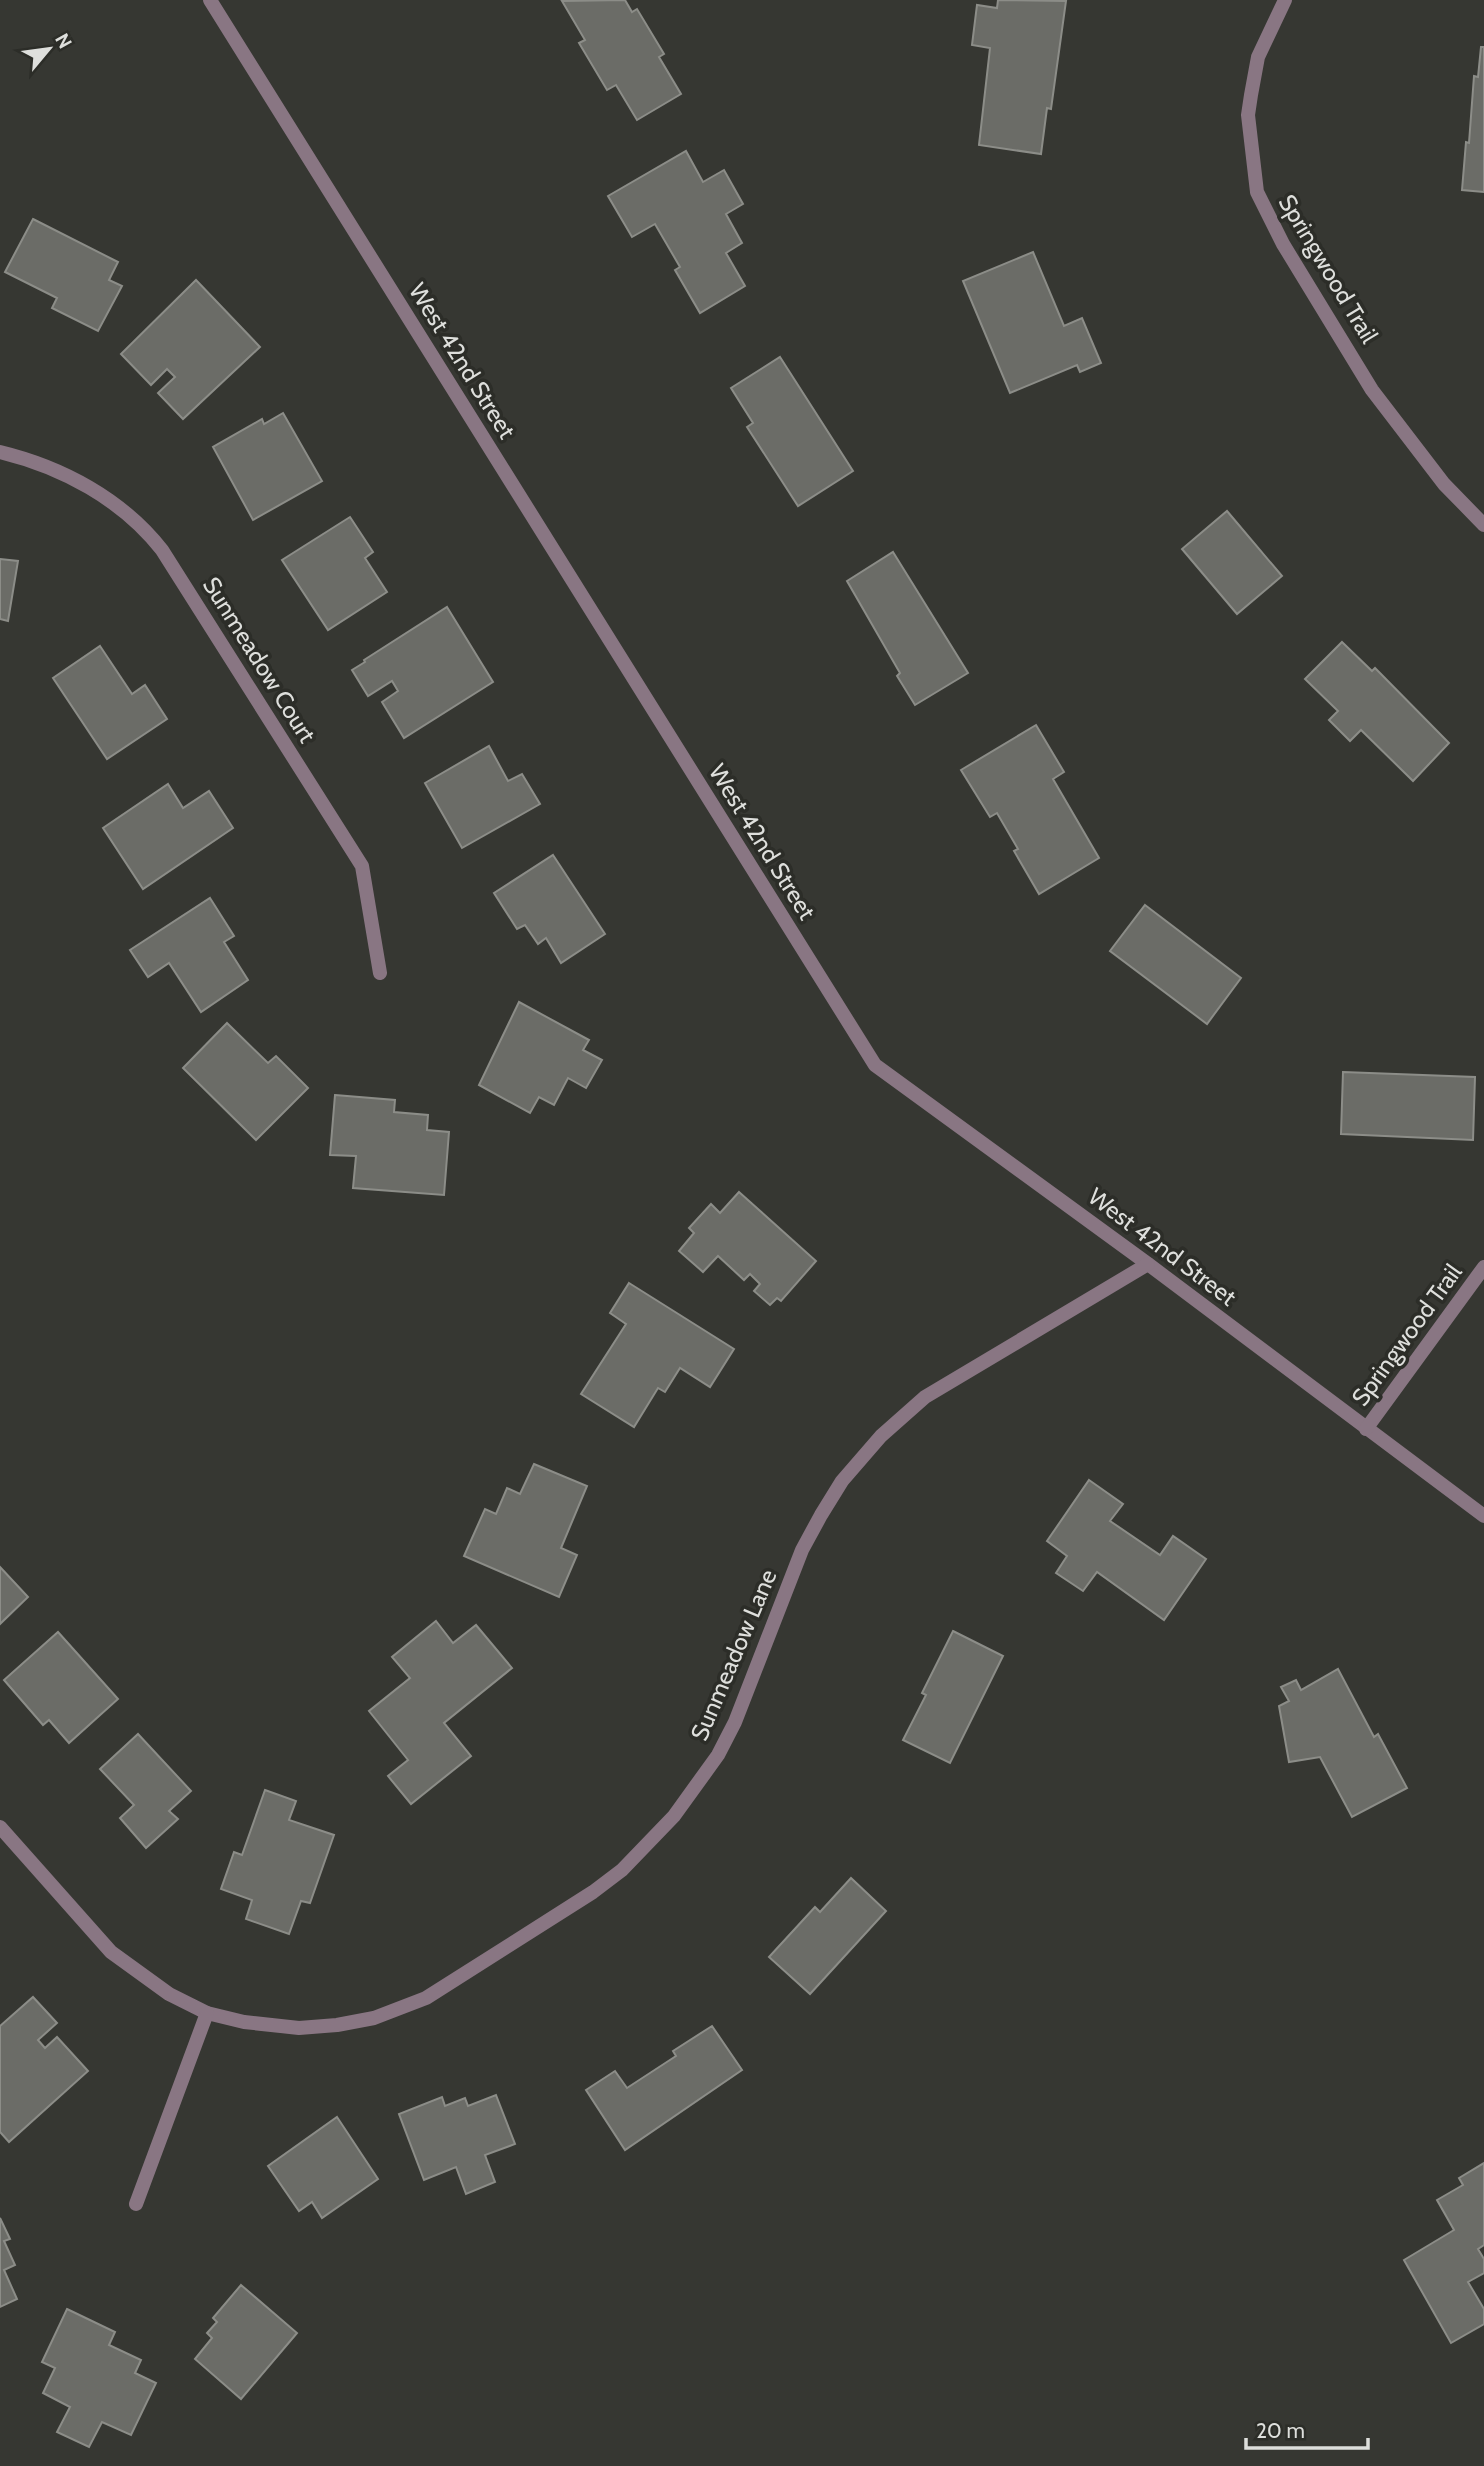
<svg xmlns="http://www.w3.org/2000/svg" width="1484" height="2466" viewBox="0 0 1484 2466" font-family="Cabin,sans-serif">
  <rect width="100%" height="100%" fill="#363732"/>
  <g fill="#6b6c67" stroke="#8c8d88" stroke-width="2">
    <polygon points="625,0 632,12 637,9 664,54 659,57 681,94 637,120 616,85 607,90 579,43 585,40 562,1"/>
    <polygon points="998,0 1066,1 1051,109 1047,108 1041,154 979,145 990,48 972,45 977,5 997,8"/>
    <polygon points="1481,47 1484,47 1484,192 1462,190 1466,142 1469,143 1474,76 1478,77"/>
    <polygon points="686,151 703,182 724,170 743,204 726,214 742,243 726,253 745,286 700,313 675,270 680,267 655,224 632,237 608,196"/>
    <polygon points="33,219 118,262 109,280 122,286 98,331 52,308 57,298 5,272"/>
    <polygon points="1033,252 1064,326 1082,318 1101,363 1080,372 1077,365 1010,393 963,281"/>
    <polygon points="196,280 260,347 183,419 158,393 175,377 167,369 151,385 121,354"/>
    <polygon points="780,357 853,471 798,506 747,427 753,423 731,388"/>
    <polygon points="283,413 322,481 253,520 213,447 262,419 264,424"/>
    <polygon points="1227,511 1282,576 1237,614 1182,549"/>
    <polygon points="350,517 373,552 365,558 387,592 328,630 282,560"/>
    <polygon points="893,552 968,673 915,705 897,676 900,673 847,581"/>
    <polygon points="0,559 18,561 8,621 0,619"/>
    <polygon points="447,607 493,682 404,738 382,702 398,691 392,681 368,696 352,670 365,662 364,660"/>
    <polygon points="1342,642 1372,671 1375,668 1449,743 1413,781 1361,730 1350,741 1329,720 1338,711 1305,679"/>
    <polygon points="100,646 132,694 145,685 167,719 107,759 53,678"/>
    <polygon points="1036,725 1064,772 1053,779 1099,858 1039,894 1014,851 1018,849 997,813 990,817 961,770"/>
    <polygon points="489,746 508,781 522,774 540,804 462,848 425,783"/>
    <polygon points="168,784 183,808 209,791 233,828 143,889 103,828"/>
    <polygon points="553,855 605,934 561,963 546,938 538,944 525,925 517,929 494,893"/>
    <polygon points="210,898 234,936 224,942 248,980 201,1012 169,963 148,977 130,950"/>
    <polygon points="1145,905 1241,978 1207,1024 1110,951"/>
    <polygon points="519,1002 589,1040 583,1050 602,1060 586,1088 568,1078 554,1105 539,1097 530,1113 479,1085"/>
    <polygon points="227,1023 268,1063 276,1056 308,1088 256,1140 183,1068"/>
    <polygon points="1343,1072 1475,1077 1473,1140 1341,1134"/>
    <polygon points="335,1095 395,1100 394,1112 428,1115 427,1130 449,1132 444,1195 353,1188 356,1156 330,1155"/>
    <polygon points="739,1192 816,1261 781,1301 777,1298 770,1305 754,1291 760,1284 750,1274 744,1280 718,1256 703,1272 679,1251 694,1233 689,1228 711,1204 720,1213"/>
    <polygon points="629,1283 734,1349 710,1387 680,1368 665,1392 658,1388 634,1427 581,1394 626,1324 610,1313"/>
    <polygon points="534,1464 587,1486 561,1548 577,1555 559,1597 464,1556 485,1509 496,1514 507,1488 520,1494"/>
    <polygon points="1089,1480 1123,1504 1110,1521 1160,1555 1173,1536 1206,1559 1164,1620 1097,1572 1083,1591 1056,1573 1067,1556 1047,1541"/>
    <polygon points="0,1567 28,1597 0,1624"/>
    <polygon points="436,1621 453,1643 476,1625 512,1668 444,1723 471,1756 411,1804 388,1776 408,1760 369,1711 410,1678 392,1657"/>
    <polygon points="953,1631 1003,1656 950,1763 903,1740 926,1695 922,1693"/>
    <polygon points="58,1632 118,1699 69,1743 49,1720 43,1725 4,1680"/>
    <polygon points="1338,1669 1374,1737 1378,1734 1407,1788 1352,1817 1320,1757 1289,1762 1279,1706 1289,1701 1281,1687 1296,1680 1301,1690"/>
    <polygon points="138,1734 191,1791 169,1811 178,1819 146,1848 120,1818 134,1805 100,1769"/>
    <polygon points="265,1790 296,1801 289,1820 334,1835 310,1903 301,1901 289,1934 246,1919 252,1900 221,1889 234,1852 242,1855"/>
    <polygon points="851,1878 886,1911 810,1994 769,1957 815,1907 820,1912"/>
    <polygon points="33,1997 57,2023 38,2040 45,2048 57,2037 88,2071 9,2142 0,2132 0,2026"/>
    <polygon points="712,2026 742,2070 625,2150 586,2090 615,2071 627,2088 676,2056 673,2051"/>
    <polygon points="496,2095 515,2144 485,2155 495,2182 466,2194 456,2167 424,2180 399,2114 442,2097 445,2106 465,2098 468,2106"/>
    <polygon points="337,2117 378,2179 322,2218 312,2202 299,2211 268,2166"/>
    <polygon points="1484,2163 1484,2245 1478,2249 1484,2259 1484,2273 1468,2282 1484,2309 1484,2324 1451,2343 1404,2260 1454,2230 1437,2200 1463,2185 1459,2178"/>
    <polygon points="0,2218 10,2239 4,2241 15,2265 4,2270 17,2299 0,2307"/>
    <polygon points="241,2285 297,2333 241,2399 195,2359 212,2338 207,2333 217,2322 213,2318"/>
    <polygon points="67,2309 115,2332 109,2345 141,2360 135,2373 156,2383 131,2435 102,2422 89,2447 57,2432 70,2407 43,2393 55,2368 42,2362"/>
  </g>
  <g fill="none" stroke-linecap="round" stroke-linejoin="round">
    <g stroke="#897683" stroke-width="14">
      <polyline points="210,0 875,1065 1148,1264 1484,1516"/>
      <polyline points="1285,0 1258,57 1251,95 1248,115 1257,192 1283,244 1372,390 1444,484 1484,525"/>
      <path d="M0,452C62,467 122,499 162,550L362,866L380,973"/>
      <polyline points="1366,1429 1484,1267"/>
      <polyline points="0,1827 111,1952 169,1994 207,2013 244,2022 299,2028 337,2025 374,2018 426,1998 593,1892 622,1870 674,1816 718,1755 735,1722 802,1550 821,1515 842,1481 881,1436 925,1397 1148,1264"/>
      <polyline points="136,2204 207,2013"/>
    </g>
  </g>
  <g text-anchor="middle" stroke-width="7" stroke-linejoin="round" paint-order="stroke">
    <g font-size="24" fill="#dedfdc" stroke="#2c2d28">
      <text transform="translate(1328 269) rotate(59)" y="8">Springwood Trail</text>
      <text transform="translate(462 361) rotate(58)" y="8">West 42nd Street</text>
      <text transform="translate(259 660) rotate(58)" y="8">Sunmeadow Court</text>
      <text transform="translate(762 842) rotate(58)" y="8">West 42nd Street</text>
      <text transform="translate(1162 1247) rotate(37)" y="8">West 42nd Street</text>
      <text transform="translate(1407 1335) rotate(-54)" y="8">Springwood Trail</text>
      <text transform="translate(734 1655) rotate(-67)" y="8">Sunmeadow Lane</text>
    </g>
  </g>
  <g transform="translate(49 49) rotate(61)" stroke="#2c2d28" stroke-width="5" paint-order="stroke">
  <path d="M0-5L12 26L0 18L-12 26Z" fill="#dedfdc"/>
  <text y="-10" font-size="19" font-weight="bold" text-anchor="middle" fill="#dedfdc">N</text>
  </g>
  <path d="M1246 2438v10h122v-10" fill="none" stroke="#dedfdc" stroke-width="3.5"/>
  <text x="1256" y="2438" font-size="21" fill="#dedfdc" stroke="#2c2d28" stroke-width="5" paint-order="stroke">20 m</text>
</svg>
